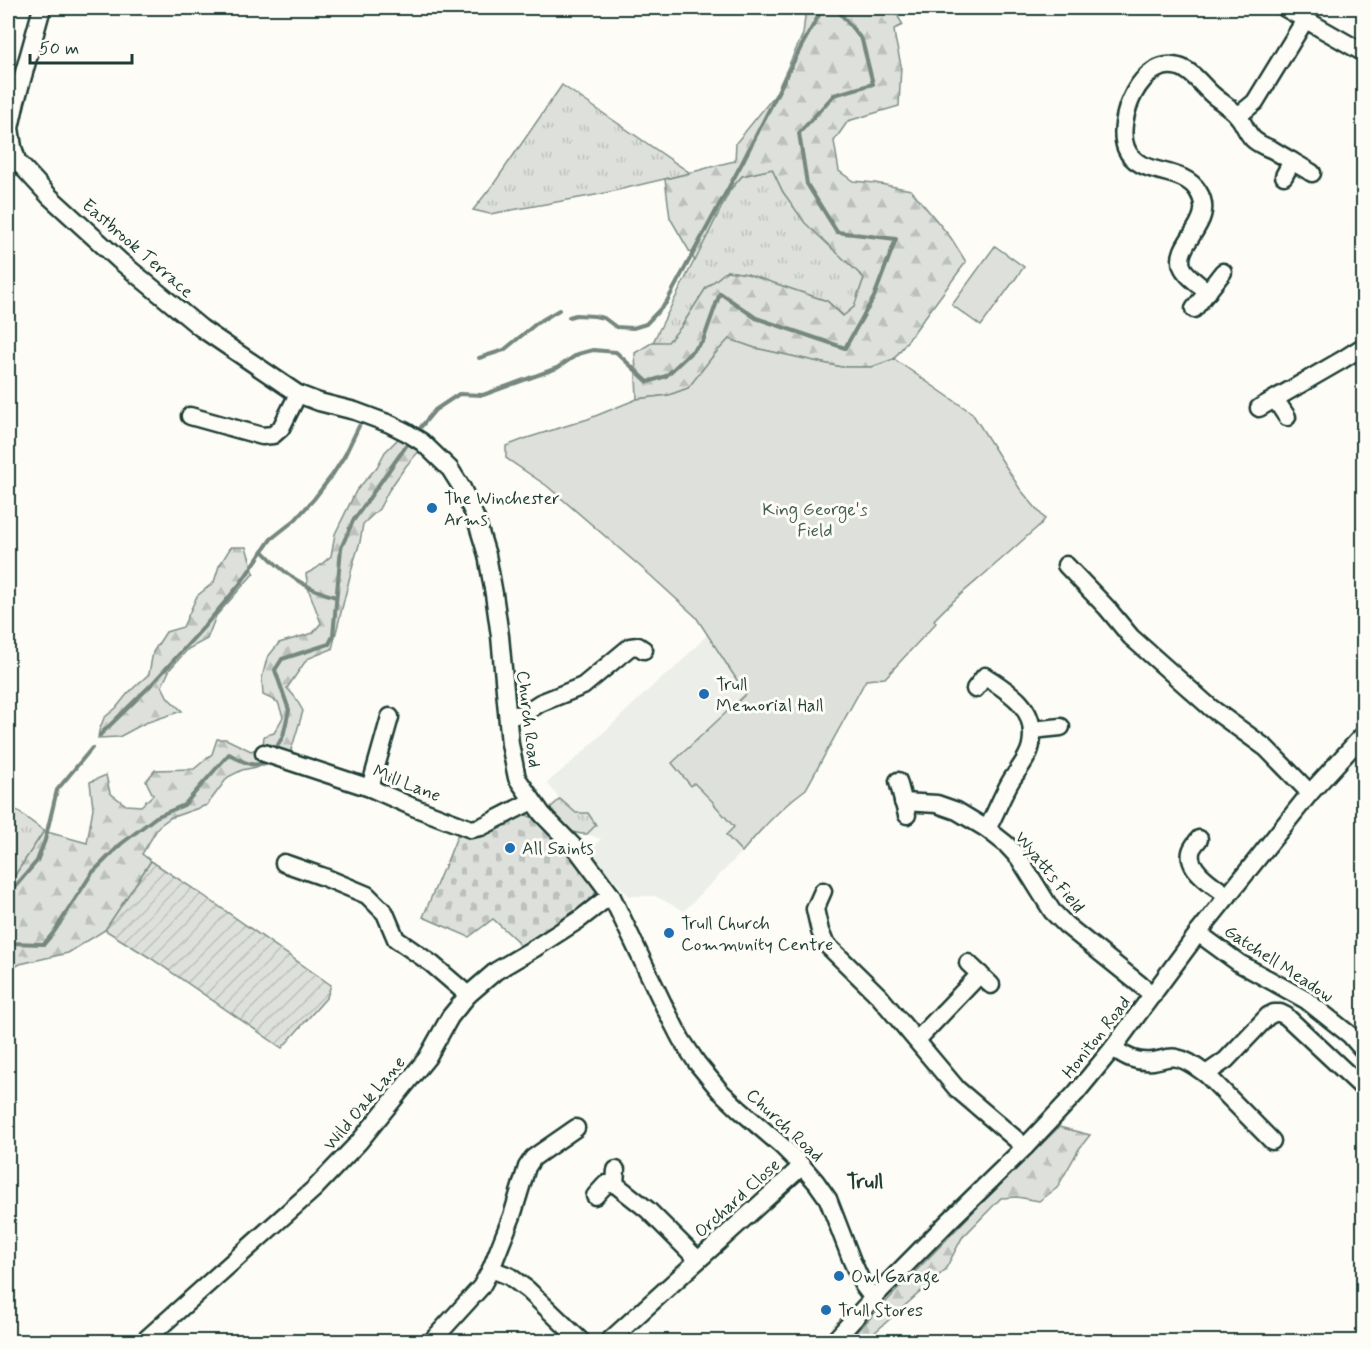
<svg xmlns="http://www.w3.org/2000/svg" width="1371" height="1349" viewBox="0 0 1371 1349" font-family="Mynerve,sans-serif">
  <defs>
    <pattern id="grass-tufts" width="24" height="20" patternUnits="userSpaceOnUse" patternTransform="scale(1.5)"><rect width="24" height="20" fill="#dde0db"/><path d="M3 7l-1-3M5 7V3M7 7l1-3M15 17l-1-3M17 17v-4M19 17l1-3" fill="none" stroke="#bdc1bd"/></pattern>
    <pattern id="forest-firs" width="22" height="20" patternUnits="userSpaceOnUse" patternTransform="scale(1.5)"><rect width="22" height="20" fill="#dde0db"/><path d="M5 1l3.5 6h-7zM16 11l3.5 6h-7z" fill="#bdc1bd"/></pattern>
    <pattern id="cemetery-stones" width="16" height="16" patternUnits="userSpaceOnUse" patternTransform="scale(1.5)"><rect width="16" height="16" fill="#dde0db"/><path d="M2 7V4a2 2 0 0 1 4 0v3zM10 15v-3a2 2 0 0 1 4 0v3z" fill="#bdc1bd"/></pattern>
    <pattern id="garden-furrows" width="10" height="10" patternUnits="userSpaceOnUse" patternTransform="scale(1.5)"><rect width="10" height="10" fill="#dde0db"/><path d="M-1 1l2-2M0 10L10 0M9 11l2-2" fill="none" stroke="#bdc1bd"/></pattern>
  </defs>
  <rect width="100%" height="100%" fill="#fdfcf7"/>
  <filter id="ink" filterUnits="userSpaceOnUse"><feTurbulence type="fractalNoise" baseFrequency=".0167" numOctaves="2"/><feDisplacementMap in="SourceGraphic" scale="12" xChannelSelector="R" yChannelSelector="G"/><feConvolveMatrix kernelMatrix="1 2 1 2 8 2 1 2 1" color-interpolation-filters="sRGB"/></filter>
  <g filter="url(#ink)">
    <polygon fill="#eceee9" points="707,635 806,789 790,800 763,827 742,852 684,911 655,896 629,896 596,860 592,852 594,846 601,839 587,834 578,835 571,832 549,809 560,799 547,783 581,754 659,680 673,670"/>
    <g fill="url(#grass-tufts)" stroke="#7e8e88" stroke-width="1.5">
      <polygon points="562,85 690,173 601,194 490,214 473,210 495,182"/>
      <polygon points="772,169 783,192 841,256 864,278 854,307 844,316 827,301 747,274 727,271 706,288 681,327 668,343 653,342 730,190 742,176"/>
      <path d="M560,799L576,813H588L596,825L587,834C568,835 562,822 549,809Z"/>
      <polygon points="8,804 44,831 8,886"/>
    </g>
    <g fill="url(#forest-firs)" stroke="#7e8e88" stroke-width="1.5">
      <path d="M806,8H893L903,25L894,29L895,38L901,65L899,106L848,121L834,141L839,171L853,181L875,183L911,190L951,238L966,262L894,359L872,367H841L755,348L729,339L713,356L689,388L669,395L637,399L635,353L653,342H668L681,327L706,288L727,271L747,274L827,301L843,316L854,307L864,278L805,223L783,192L772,169L742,176L730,190L695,261L670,218L665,179C689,174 711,166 735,161L736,143L775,95L803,34Z"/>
      <polygon points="400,437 421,449 406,466 389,490 379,509 363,524 360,542 353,564 332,649 307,659 287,688 295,697 303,711 290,754 272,764 242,770 228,777 207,805 170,818 159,826 142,854 151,861 105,930 68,953 20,964 8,971 8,886 44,831 87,843 93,808 90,782 106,775 110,793 126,805 141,806 153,795 146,781 155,770 194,769 212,754 217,739 226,739 251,751 263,746 264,736 274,733 283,717 278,702 263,695 262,678 267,658 279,643 313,633 321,623 308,588 306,574 317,568 331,556 335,534 356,491 377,467 385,452"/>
      <polygon points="231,547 246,547 254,573 216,616 207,639 188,649 170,669 162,686 168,698 182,711 145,723 119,737 98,738 99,731 104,718 116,708 128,693 149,674 153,652 166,632 183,627 197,596 214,582 219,566"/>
      <polygon points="1059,1127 1090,1135 1079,1149 1057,1188 1039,1201 1017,1197 1001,1198 962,1238 945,1270 865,1341 848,1341 978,1207"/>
    </g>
    <path fill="url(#cemetery-stones)" stroke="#7e8e88" stroke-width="1.5" d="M515,815H527L542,823L591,878C597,889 597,893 590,902L521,950L516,940L493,919L469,937L423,917L443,869H444L460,829Z"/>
    <g fill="#dde0db" stroke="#7e8e88" stroke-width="1.5">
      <polygon points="995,246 1024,267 981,326 952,305"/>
      <path d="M729,339L755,348L841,367H872L894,359L972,413L1020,489L1045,519L1040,525C1026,537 1012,550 997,563C976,582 953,599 934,620L936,623L885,678L866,680L806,789C781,807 761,829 742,852L726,835L734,827L713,803V802L694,783L691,786L672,763L746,694L696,617L650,575L547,486L506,458V446L527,438L588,419L637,399L669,395L688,388L713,356Z"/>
    </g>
    <polygon fill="url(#garden-furrows)" stroke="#7e8e88" stroke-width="1.5" points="151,861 200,893 331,985 327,997 282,1048 152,959 105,930"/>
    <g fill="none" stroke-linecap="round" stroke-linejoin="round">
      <g stroke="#75877f" stroke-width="4">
        <polyline points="569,317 576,315 594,316 604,318 616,327 633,328 646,324 666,303 742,163 802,45 823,8"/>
        <polyline points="479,358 504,350 537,323 559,310"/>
        <polyline points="416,433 435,410 459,394 483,395 557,368 578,354 593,350 616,352 648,382 666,376 703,341 720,293 756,318 845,348 874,297 896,239 837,232 807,184 799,133 834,95 873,84 862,40 836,8"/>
        <path d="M263,551C284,574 306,589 336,597"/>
        <polyline points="100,735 150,686 203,628 240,584 271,539 295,520 314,499 333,474 345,455 359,426"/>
        <polyline points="274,752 283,736 289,710 275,670 282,659 329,644 333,636 341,548 353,521 411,439"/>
        <polyline points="8,895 37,861 45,840 57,790 92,748"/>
        <path d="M8,943L44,944L54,932L92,873L121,844L156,817L184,805L229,754C242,761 254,770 267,760"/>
      </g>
      <defs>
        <g id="minor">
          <polyline points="42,8 16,101 10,128 13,147 17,161 49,196 120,261 201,328 298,394 319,402 355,411 390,424 406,432 422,442 450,469 462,488 476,519 487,555 494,594 500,636 510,744 517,778 542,814 578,851 611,895 665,1008 681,1039 697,1063 720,1091 740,1110 782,1146 802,1166 816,1182 828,1199 852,1261 863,1285 869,1293 874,1297"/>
          <polyline points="1285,8 1364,53"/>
          <polyline points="1238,116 1255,102 1305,20"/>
          <polyline points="1284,176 1292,161"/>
          <path d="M1208,292C1201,286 1185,275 1182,266C1174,242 1218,222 1198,191C1182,165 1138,178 1126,148C1115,120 1141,56 1179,67C1192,70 1203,87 1214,96C1221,102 1232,108 1238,116C1244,123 1246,132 1253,139C1258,144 1266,147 1273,150C1286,158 1299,165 1312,173"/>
          <polyline points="1194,309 1223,272"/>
          <polyline points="1275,399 1287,417"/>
          <polyline points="1259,408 1342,360 1364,346"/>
          <polyline points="190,416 262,436 273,435 281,428 298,394"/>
          <polyline points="1066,565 1107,608 1131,637 1211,708 1266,748 1310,793"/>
          <path d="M975,689L985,676C1007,691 1032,704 1032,734C1032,742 1031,749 1027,756C1023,764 1017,772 1012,779C1002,795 996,813 987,829"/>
          <polyline points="508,716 523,714 540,703 583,686 630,647 638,646 644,650"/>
          <polyline points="1032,730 1061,727"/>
          <polyline points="264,753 370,788 413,807 471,829 481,827 532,801"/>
          <polyline points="898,781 907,815"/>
          <polyline points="370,788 390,717"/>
          <polyline points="903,802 937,804 957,811 987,829 1006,844 1019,858 1052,911 1066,925 1153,995"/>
          <path d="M1199,839C1196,843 1192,847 1191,852C1187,870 1215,886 1228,896"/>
          <polyline points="284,863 324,877 367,895 385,913 396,939 432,964 468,995"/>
          <polyline points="823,891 815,909 820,931 825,943 879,996 957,1089 1025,1147"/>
          <polyline points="1198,933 1239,963 1306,1000 1350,1035 1364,1051"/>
          <polyline points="968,963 991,985"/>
          <polyline points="917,1040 980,974"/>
          <path d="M1113,1048C1126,1057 1137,1063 1153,1061C1162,1060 1168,1056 1177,1058C1188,1060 1197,1068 1206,1074L1226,1060L1268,1016L1274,1013H1280L1286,1016L1364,1089"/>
          <polyline points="1206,1074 1272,1141"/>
          <polyline points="615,1184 648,1210 698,1260"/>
          <polyline points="595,1196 606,1184 615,1184 616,1170"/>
          <polyline points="491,1269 512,1216 527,1167 533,1158 540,1153 576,1128"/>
          <polyline points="143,1342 314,1189 359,1142 427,1058 450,1017 468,995 496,971 535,948 580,919 611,895"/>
          <polyline points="431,1342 481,1287 491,1269 509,1276 528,1290 582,1342"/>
          <polyline points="608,1342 802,1166"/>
          <polyline points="833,1342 874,1297 950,1220 1025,1147 1076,1093 1113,1048 1198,933 1310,793 1364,734"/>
        </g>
      </defs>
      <use href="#minor" stroke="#1f3d34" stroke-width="21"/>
      <use href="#minor" stroke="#fdfcf7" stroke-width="16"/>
    </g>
  </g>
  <g fill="#1f6fb2" stroke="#fdfcf7" stroke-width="2">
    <circle cx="432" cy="508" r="6"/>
    <circle cx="704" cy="694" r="6"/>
    <circle cx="510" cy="848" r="6"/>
    <circle cx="669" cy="933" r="6"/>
    <circle cx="839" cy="1276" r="6"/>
    <circle cx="826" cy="1310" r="6"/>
  </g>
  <g text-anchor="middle" stroke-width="6" stroke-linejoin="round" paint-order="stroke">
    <g font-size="18" fill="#1f3d34" stroke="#fdfcf7">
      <text transform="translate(138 248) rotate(41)" y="6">Eastbrook Terrace</text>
      <text transform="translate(529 719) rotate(83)" y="6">Church Road</text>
      <text transform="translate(407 783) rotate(22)" y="6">Mill Lane</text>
      <text transform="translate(1050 872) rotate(51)" y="6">Wyatts Field</text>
      <text transform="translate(1279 963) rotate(33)" y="6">Gatchell Meadow</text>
      <text transform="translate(1096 1037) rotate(-52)" y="6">Honiton Road</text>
      <text transform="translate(364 1103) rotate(-50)" y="6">Wild Oak Lane</text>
      <text transform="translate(785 1125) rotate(43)" y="6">Church Road</text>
      <text transform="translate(737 1198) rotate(-42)" y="6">Orchard Close</text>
    </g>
    <g font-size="18" fill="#1f3d34" stroke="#fdfcf7" text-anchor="start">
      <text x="444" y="504">The Winchester<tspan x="444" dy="21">Arms</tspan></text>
      <text x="716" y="690">Trull<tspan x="716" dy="21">Memorial Hall</tspan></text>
      <text x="522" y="854">All Saints</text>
      <text x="681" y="929">Trull Church<tspan x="681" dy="21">Community Centre</tspan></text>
      <text x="851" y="1282">Owl Garage</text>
      <text x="838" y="1316">Trull Stores</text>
    </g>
    <g font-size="18" fill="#455e55" stroke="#fdfcf7">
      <text x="815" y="515">King George's<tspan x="815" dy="21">Field</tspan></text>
    </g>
    <g font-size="21" font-weight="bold" fill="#1f3d34" stroke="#fdfcf7">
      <text x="865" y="1188">Trull</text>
    </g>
  </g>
  <rect width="1371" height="1349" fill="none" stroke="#fdfcf7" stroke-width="30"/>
  <rect x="15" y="15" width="1341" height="1319" fill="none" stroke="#1f3d34" stroke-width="2" filter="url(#ink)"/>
  <path d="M30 54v9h102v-9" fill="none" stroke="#1f3d34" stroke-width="3"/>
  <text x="39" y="54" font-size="18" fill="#1f3d34" stroke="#fdfcf7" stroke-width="4.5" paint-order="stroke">50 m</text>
</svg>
